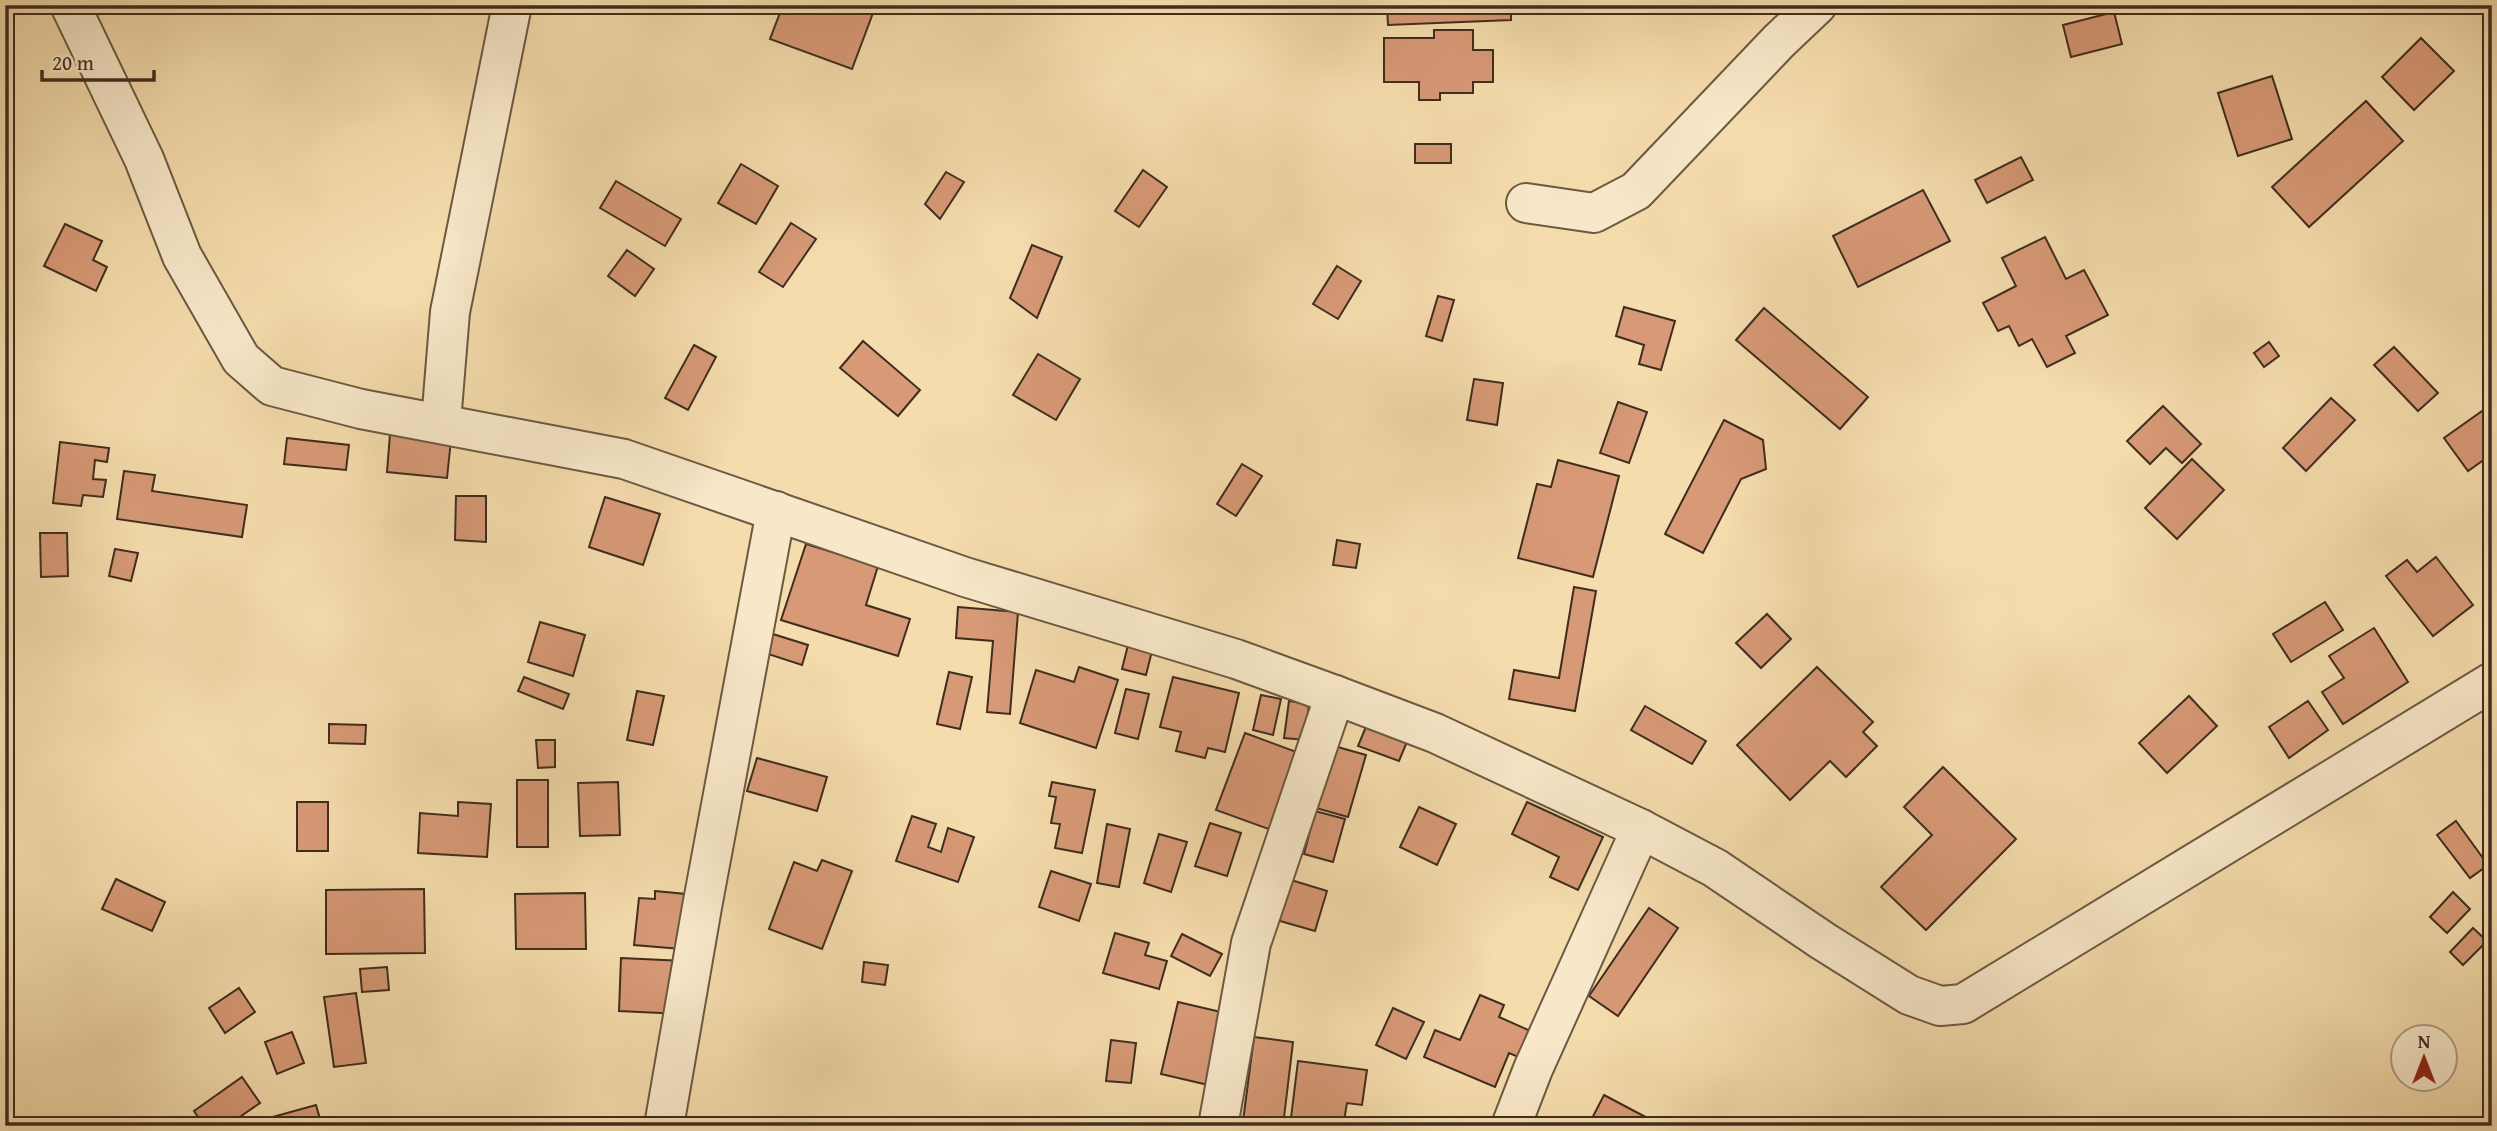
<svg xmlns="http://www.w3.org/2000/svg" width="2497" height="1131" viewBox="0 0 2497 1131" font-family="'Gentium Book Plus',serif">
  <rect width="100%" height="100%" fill="#f5dcac"/>
  <filter id="stains"><feTurbulence type="fractalNoise" baseFrequency=".00286" numOctaves="4"/><feColorMatrix values="0 0 0 0 .2 0 0 0 0 .09 0 0 0 0 .02 0 0 0 .5 -.17"/></filter>
  <radialGradient id="worn" r=".72"><stop offset=".6" stop-color="#630" stop-opacity="0"/><stop offset="1" stop-color="#630" stop-opacity=".3"/></radialGradient>
  <g fill="#d79976" stroke="#3f2d20" stroke-width="2">
    <polygon points="783,5 876,5 852,69 770,39"/>
    <polygon points="1387,5 1511,5 1511,20 1388,25"/>
    <polygon points="2114,12 2122,44 2071,57 2063,25"/>
    <polygon points="1434,30 1473,30 1473,50 1493,50 1493,82 1473,82 1473,93 1440,93 1440,100 1419,100 1419,82 1384,82 1384,38 1434,38"/>
    <polygon points="2421,38 2454,71 2414,110 2382,77"/>
    <polygon points="2272,76 2292,139 2238,156 2218,93"/>
    <polygon points="2366,101 2403,141 2309,227 2272,187"/>
    <rect x="1415" y="144" width="36" height="19"/>
    <polygon points="2021,157 2033,180 1987,203 1975,180"/>
    <polygon points="741,164 778,186 756,224 718,203"/>
    <polygon points="1143,170 1167,187 1139,227 1115,211"/>
    <polygon points="946,172 964,182 940,219 925,204"/>
    <polygon points="616,181 681,219 665,246 600,208"/>
    <polygon points="1923,190 1950,241 1858,287 1833,236"/>
    <polygon points="791,223 816,239 783,287 759,272"/>
    <polygon points="65,224 102,241 93,260 107,267 96,291 44,266"/>
    <polygon points="2045,237 2066,279 2084,270 2108,315 2066,336 2075,353 2047,367 2032,339 2019,346 2009,326 1998,331 1983,303 2016,286 2002,258"/>
    <polygon points="1032,245 1062,257 1037,318 1010,298"/>
    <polygon points="627,250 654,269 635,296 608,276"/>
    <polygon points="1337,266 1361,281 1338,319 1313,304"/>
    <polygon points="1438,296 1454,300 1442,341 1426,336"/>
    <polygon points="1624,307 1675,321 1661,370 1639,364 1644,345 1616,336"/>
    <polygon points="1764,308 1868,397 1840,429 1736,340"/>
    <polygon points="863,341 920,390 898,416 840,368"/>
    <polygon points="2269,342 2279,356 2264,367 2254,353"/>
    <polygon points="694,345 716,357 688,410 665,398"/>
    <polygon points="2394,347 2438,393 2418,411 2374,365"/>
    <polygon points="1038,354 1080,379 1056,420 1013,395"/>
    <polygon points="1474,379 1503,383 1497,425 1467,420"/>
    <polygon points="2331,398 2355,420 2306,471 2283,448"/>
    <polygon points="1618,402 1647,412 1629,463 1600,453"/>
    <polygon points="2492,404 2492,454 2468,471 2444,438"/>
    <polygon points="2163,406 2201,444 2182,463 2166,448 2150,464 2127,441"/>
    <polygon points="1724,420 1763,440 1766,469 1741,479 1703,553 1665,534"/>
    <polygon points="390,434 451,440 447,478 387,472"/>
    <polygon points="287,438 349,445 346,470 284,464"/>
    <polygon points="60,442 109,448 107,462 95,460 93,479 106,480 103,497 83,495 81,506 53,503"/>
    <polygon points="2192,459 2224,490 2177,539 2145,508"/>
    <polygon points="1558,460 1619,476 1593,577 1518,558 1537,484 1551,487"/>
    <polygon points="1242,464 1262,476 1236,516 1217,504"/>
    <polygon points="124,471 155,475 152,491 247,505 242,537 117,519"/>
    <polygon points="456,496 486,496 486,542 455,540"/>
    <polygon points="605,497 660,514 643,565 589,547"/>
    <polygon points="40,533 67,533 68,576 41,577"/>
    <polygon points="1337,540 1360,544 1356,568 1333,565"/>
    <polygon points="806,544 878,566 866,605 910,619 898,656 781,620"/>
    <polygon points="115,549 138,553 131,581 109,576"/>
    <polygon points="2436,557 2473,605 2433,636 2386,576 2407,560 2417,572"/>
    <polygon points="1574,587 1596,591 1575,711 1509,699 1514,670 1559,678"/>
    <polygon points="2325,602 2343,630 2291,662 2273,634"/>
    <polygon points="958,607 1018,612 1010,714 987,712 993,641 956,638"/>
    <polygon points="1767,614 1791,639 1761,668 1736,643"/>
    <polygon points="540,622 585,635 573,676 528,662"/>
    <polygon points="2374,628 2408,682 2343,724 2322,692 2344,678 2329,656"/>
    <polygon points="760,630 808,645 802,665 753,649"/>
    <polygon points="1130,637 1154,643 1146,675 1122,669"/>
    <polygon points="1079,667 1118,680 1096,748 1020,723 1036,670 1074,682"/>
    <polygon points="1817,667 1873,722 1863,732 1877,746 1846,777 1830,761 1790,800 1737,745"/>
    <polygon points="949,672 972,677 960,729 937,724"/>
    <polygon points="524,677 569,694 563,709 518,691"/>
    <polygon points="1173,677 1239,693 1225,752 1208,748 1205,758 1176,751 1181,732 1160,727"/>
    <polygon points="1126,689 1149,694 1138,739 1115,733"/>
    <polygon points="637,691 664,696 653,745 627,740"/>
    <polygon points="1261,695 1281,699 1273,735 1253,730"/>
    <polygon points="2189,696 2217,726 2167,773 2139,743"/>
    <polygon points="1289,701 1309,704 1305,740 1284,738"/>
    <polygon points="2308,701 2328,730 2289,758 2269,727"/>
    <polygon points="1645,706 1706,741 1692,764 1631,730"/>
    <polygon points="1370,717 1411,732 1399,761 1358,746"/>
    <polygon points="329,724 366,725 365,744 329,743"/>
    <polygon points="1245,733 1302,754 1274,831 1216,810"/>
    <polygon points="536,740 555,740 555,767 538,768"/>
    <polygon points="1327,744 1366,755 1348,817 1309,806"/>
    <polygon points="757,758 827,777 817,811 747,791"/>
    <polygon points="1943,767 2016,839 1926,930 1881,887 1932,835 1904,807"/>
    <rect x="517" y="780" width="31" height="67"/>
    <polygon points="618,782 620,835 580,836 578,783"/>
    <polygon points="1052,782 1095,790 1082,853 1055,848 1060,824 1051,823 1056,797 1049,796"/>
    <rect x="297" y="802" width="31" height="49"/>
    <polygon points="458,802 491,804 487,857 418,853 420,813 458,816"/>
    <polygon points="1527,802 1603,837 1578,890 1550,877 1559,857 1512,834"/>
    <polygon points="1419,807 1456,824 1437,865 1400,847"/>
    <polygon points="1315,811 1345,819 1333,862 1304,854"/>
    <polygon points="912,816 936,824 928,847 941,852 948,828 974,837 958,882 896,861"/>
    <polygon points="2456,821 2488,865 2470,878 2437,835"/>
    <polygon points="1210,823 1241,833 1227,876 1195,866"/>
    <polygon points="1107,824 1130,829 1119,887 1097,883"/>
    <polygon points="1159,834 1187,842 1171,892 1144,883"/>
    <polygon points="822,860 852,871 822,949 769,929 794,862 817,871"/>
    <polygon points="1051,871 1091,884 1079,921 1039,907"/>
    <polygon points="1278,876 1327,891 1315,931 1266,917"/>
    <polygon points="116,879 165,902 152,931 102,909"/>
    <polygon points="424,889 425,953 326,954 326,890"/>
    <polygon points="655,891 686,894 681,949 634,945 639,898 655,899"/>
    <polygon points="2453,892 2470,909 2447,933 2430,917"/>
    <polygon points="585,893 586,949 516,949 515,894"/>
    <polygon points="1649,908 1678,928 1618,1016 1589,996"/>
    <polygon points="2473,928 2487,941 2463,965 2450,952"/>
    <polygon points="1115,933 1149,943 1145,955 1167,961 1159,989 1103,973"/>
    <polygon points="1182,934 1222,954 1210,976 1171,956"/>
    <polygon points="621,958 684,961 681,1014 619,1011"/>
    <polygon points="864,962 888,965 885,985 862,982"/>
    <polygon points="387,967 389,990 362,992 360,969"/>
    <polygon points="239,988 255,1012 225,1033 209,1008"/>
    <polygon points="356,993 366,1063 334,1067 324,997"/>
    <polygon points="1480,995 1504,1005 1499,1017 1544,1037 1533,1063 1509,1053 1495,1087 1424,1057 1435,1030 1460,1040"/>
    <polygon points="1178,1002 1234,1015 1217,1087 1161,1074"/>
    <polygon points="1393,1008 1424,1022 1406,1059 1376,1045"/>
    <polygon points="292,1032 304,1063 277,1074 265,1042"/>
    <polygon points="1254,1037 1293,1042 1283,1126 1243,1121"/>
    <polygon points="1111,1040 1136,1043 1131,1083 1106,1081"/>
    <polygon points="1298,1061 1367,1070 1362,1105 1347,1103 1343,1126 1290,1126"/>
    <polygon points="242,1077 260,1103 231,1123 232,1126 204,1126 194,1111"/>
    <polygon points="1604,1095 1655,1122 1653,1126 1588,1126"/>
    <polygon points="316,1105 322,1126 271,1126 269,1118"/>
  </g>
  <g fill="none" stroke-linecap="round" stroke-linejoin="round">
    <defs>
      <g id="street">
        <polyline points="70,5 144,159 182,256 241,359 272,386 361,409 624,459 965,577 1236,659 1335,695 1435,733 1641,829 1715,868 1823,941 1909,995 1940,1006 1963,1004 2492,682"/>
        <polyline points="1526,203 1594,213 1636,191 1779,41 1817,5"/>
        <polyline points="441,422 450,312 512,5"/>
        <polyline points="664,1126 702,907 776,511"/>
        <polyline points="1218,1126 1251,943 1335,695"/>
        <polyline points="1511,1126 1533,1069 1641,829"/>
      </g>
    </defs>
    <use href="#street" stroke="#6c5943" stroke-width="42"/>
    <use href="#street" stroke="#f8e8c9" stroke-width="38"/>
  </g>
  <rect width="2497" height="1131" fill="none" stroke="#f5dcac" stroke-width="28"/>
  <rect x="7" y="7" width="2483" height="1117" fill="none" stroke="#3f2d20" stroke-width="3.5"/>
  <rect x="14" y="14" width="2469" height="1103" fill="none" stroke="#3f2d20" stroke-width="2"/>
  <g transform="translate(2424 1058)"><circle r="33" fill="#f8e8c9" stroke="#ae9d85" stroke-width="2"/>
  <path d="M0-5L12 26L0 18L-12 26Z" fill="#8f2418"/>
  <text y="-10" font-size="19" font-weight="bold" text-anchor="middle" fill="#3f2d20">N</text>
  </g>
  <path d="M42 70v10h112v-10" fill="none" stroke="#3f2d20" stroke-width="3.5"/>
  <text x="52" y="70" font-size="21" fill="#3f2d20" stroke="#f8e8c9" stroke-width="5" paint-order="stroke">20 m</text>
  <rect width="100%" height="100%" filter="url(#stains)"/>
  <rect width="100%" height="100%" fill="url(#worn)"/>
</svg>
